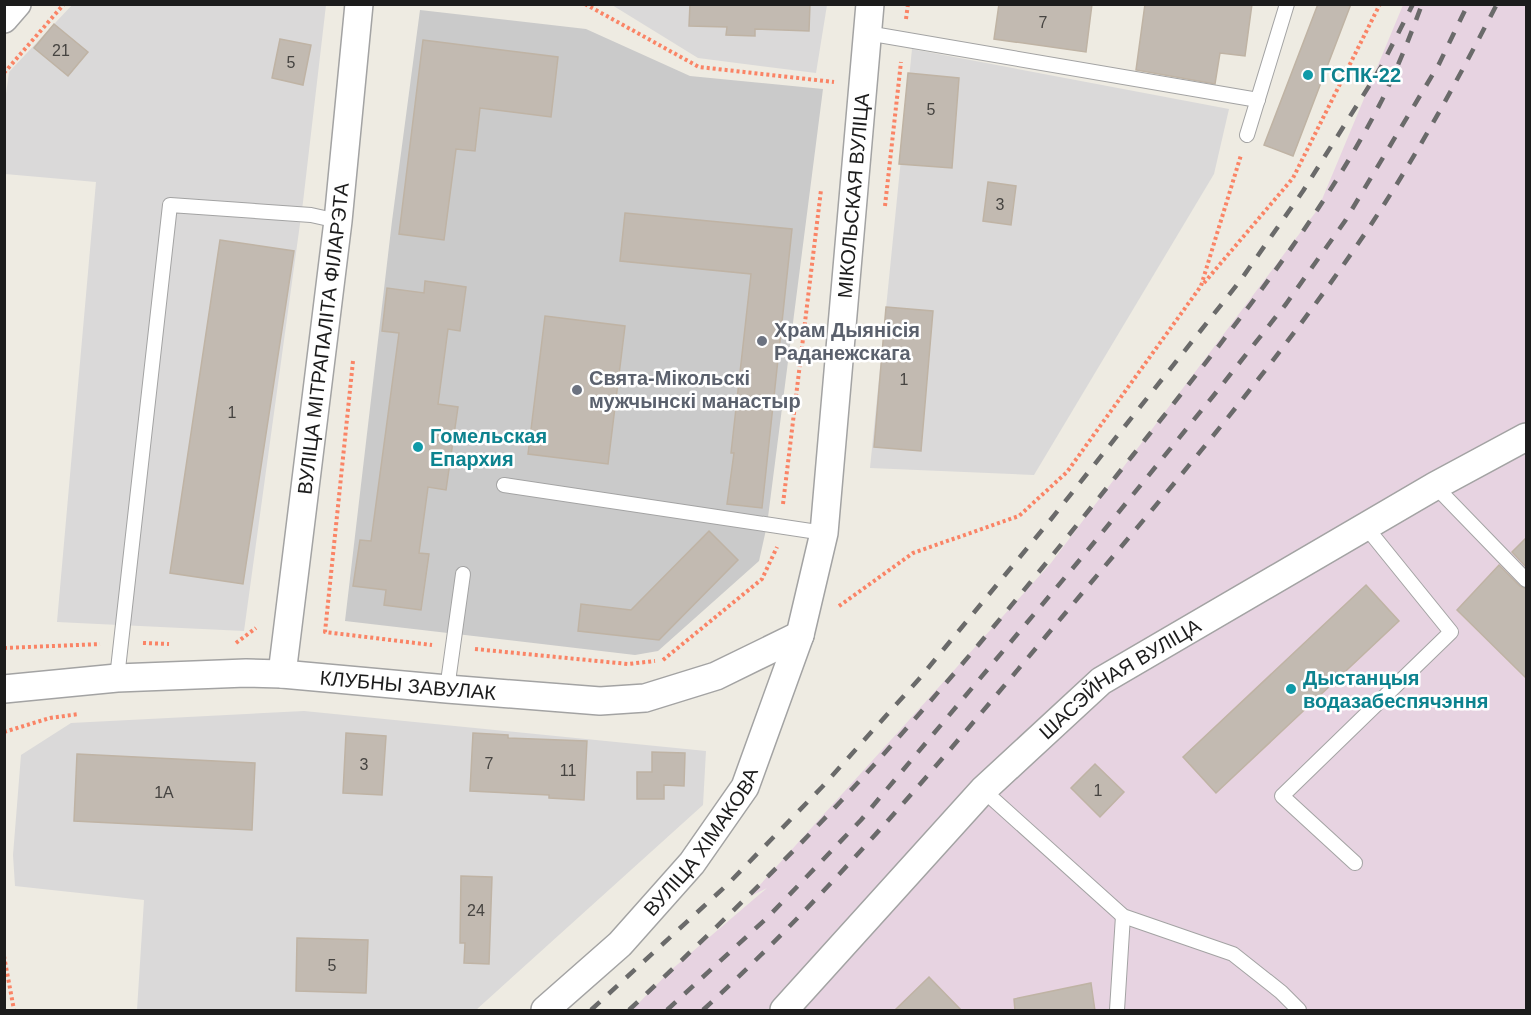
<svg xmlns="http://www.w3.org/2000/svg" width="1531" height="1015" viewBox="0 0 1531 1015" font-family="Helvetica,sans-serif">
  <rect width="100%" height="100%" fill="#eeebe2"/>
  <g fill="#dad9d9">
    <polygon points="72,5 326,5 303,202 244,631 57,622 96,182 5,174 5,101 9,72"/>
    <polygon points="612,5 827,5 816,73 698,58"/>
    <polygon points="912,49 1229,109 1214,174 1034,475 870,468"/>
    <polygon points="304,711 706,751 703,805 476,1010 137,1010 144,900 15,886 13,855 21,755 71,723"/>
  </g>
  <polygon fill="#e7d3e1" points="1403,5 1526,5 1526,1010 632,1010 671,970 767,888 749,897 1051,563 1318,209"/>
  <polygon fill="#cacaca" points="420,10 586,29 690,76 823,89 767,525 759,561 658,651 635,655 345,621 392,221"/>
  <g fill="#c2bab1" stroke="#bfb3a4" stroke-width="1.5">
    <polygon points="690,4 810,4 809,31 755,29 755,36 726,35 727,27 689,26"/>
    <polygon points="999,4 1092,4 1086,52 994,39"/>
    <polygon points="1145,4 1252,4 1245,56 1220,53 1215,84 1136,70"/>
    <polygon points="1318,4 1351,4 1293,156 1264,145"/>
    <polygon points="54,24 88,52 68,76 34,48"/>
    <polygon points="280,39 311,45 303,85 272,78"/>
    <polygon points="423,40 558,57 551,117 480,108 475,151 456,149 444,240 399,234"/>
    <polygon points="908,73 959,78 952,168 899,164"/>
    <polygon points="988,182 1016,186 1011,225 983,221"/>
    <polygon points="625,213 792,229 762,508 727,504 734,453 731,453 751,274 620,261"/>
    <polygon points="220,240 294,251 243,584 170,573"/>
    <polygon points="425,281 466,287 460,331 448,329 438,404 458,407 446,490 428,487 419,553 429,554 421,610 384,605 386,590 353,586 360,540 371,541 399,333 382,331 387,288 424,293"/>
    <polygon points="886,307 933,311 921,451 874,447"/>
    <polygon points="545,316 625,326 608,464 528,454"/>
    <polygon points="709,531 738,560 659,640 578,631 581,604 631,610"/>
    <polygon points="1527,537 1527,568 1512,552"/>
    <polygon points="1499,565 1520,586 1527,589 1527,679 1457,610"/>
    <polygon points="1366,585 1399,621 1216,793 1183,757"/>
    <polygon points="346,733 386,736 382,795 343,793"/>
    <polygon points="473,733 508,735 508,738 587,741 584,800 549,798 549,795 470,791"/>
    <polygon points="652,752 685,753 684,786 664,785 664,799 637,799 637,772 652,772"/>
    <polygon points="77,754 255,763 252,830 74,821"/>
    <polygon points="1095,764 1124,792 1100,817 1071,788"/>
    <polygon points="461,876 492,877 489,964 464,963 465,943 460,943"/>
    <polygon points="297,938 368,940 366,993 296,991"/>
    <polygon points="929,977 962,1011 894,1011"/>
    <polygon points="1091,983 1095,1011 1015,1011 1014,999"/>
  </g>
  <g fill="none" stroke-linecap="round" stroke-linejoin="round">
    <defs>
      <g id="service">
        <polyline points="867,33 1258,100"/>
        <polyline points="1247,135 1287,4"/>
        <polyline points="504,485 824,533"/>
        <polyline points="1435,486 1526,580"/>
        <polyline points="117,678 170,205 311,215 338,221"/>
        <polyline points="447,689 463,574"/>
        <polyline points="983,790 1123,916 1233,954 1281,992 1299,1010"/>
        <polyline points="1355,863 1282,796 1451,632 1366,527"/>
        <polyline points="1117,1010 1123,916"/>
      </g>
      <g id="minor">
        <polyline points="4,19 17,4"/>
        <path id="s1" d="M282,674L338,221L359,4"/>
        <path id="s2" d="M4,689L117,678L246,673L282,674L447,689L600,701L645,698L716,676L800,635"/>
        <path id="s3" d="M545,1010L620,944L692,863L745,787L800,635L824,533L870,4"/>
        <path id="s4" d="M784,1010L983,790L1101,681L1435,486L1526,437"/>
      </g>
    </defs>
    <use href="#service" stroke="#a3a3a3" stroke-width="16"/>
    <use href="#minor" stroke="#a3a3a3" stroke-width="30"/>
    <g stroke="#fa8466" stroke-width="4" stroke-dasharray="3 3" stroke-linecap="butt">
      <polyline points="585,4 699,67 834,82"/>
      <polyline points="906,19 908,4"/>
      <polyline points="4,73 64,4"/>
      <polyline points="885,206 901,62"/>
      <polyline points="1204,283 1293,178 1380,4"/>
      <polyline points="353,361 325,632 432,645"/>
      <polyline points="783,504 821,190"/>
      <polyline points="839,606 913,553 1019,516 1067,472 1201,286 1241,155"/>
      <polyline points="143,643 169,644"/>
      <polyline points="236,643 256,628"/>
      <polyline points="4,648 100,644"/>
      <polyline points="475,649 628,664 655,661"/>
      <polyline points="663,660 762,579 777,547"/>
      <polyline points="4,732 50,718 79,714"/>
      <polyline points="4,956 14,1010"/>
    </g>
    <use href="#service" stroke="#fff" stroke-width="14"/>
    <use href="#minor" stroke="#fff" stroke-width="27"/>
    <g stroke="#6a6a6a" stroke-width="4.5" stroke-dasharray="12 12" stroke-linecap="butt">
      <polyline points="591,1010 728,884 822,787 919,679 1048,523 1240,281 1303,191 1381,67 1413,4"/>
      <path d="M629,1010C701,942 773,874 841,801C943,691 1039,573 1133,455C1221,343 1317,227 1382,100C1397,69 1410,37 1422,4"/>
      <polyline points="667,1010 769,916 861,820 1083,556 1214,395 1286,304 1345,221 1439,64 1468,4"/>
      <path d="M703,1010C830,894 941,761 1052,629C1160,500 1274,369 1368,229C1416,157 1457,81 1497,4"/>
    </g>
  </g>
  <g fill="#0f9aa8" stroke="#fff" stroke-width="2">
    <circle cx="1308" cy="75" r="6"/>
    <circle cx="418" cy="447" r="6"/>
    <circle cx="1291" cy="689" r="6"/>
  </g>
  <g fill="#6b7280" stroke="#fff" stroke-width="2">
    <circle cx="762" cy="341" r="6"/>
    <circle cx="577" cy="390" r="6"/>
  </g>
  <g text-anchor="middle" stroke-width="5" stroke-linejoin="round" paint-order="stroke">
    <g font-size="16" fill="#464441">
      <text x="1043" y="28">7</text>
      <text x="61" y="56">21</text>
      <text x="291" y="68">5</text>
      <text x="931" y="115">5</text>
      <text x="1000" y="210">3</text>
      <text x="904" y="385">1</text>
      <text x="232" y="418">1</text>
      <text x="489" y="769">7</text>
      <text x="364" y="770">3</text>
      <text x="568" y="776">11</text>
      <text x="1098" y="796">1</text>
      <text x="164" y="798">1А</text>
      <text x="476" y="916">24</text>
      <text x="332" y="971">5</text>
    </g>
    <g font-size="20" font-weight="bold" fill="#0d838f" stroke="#fff" text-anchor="start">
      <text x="1320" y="82">ГСПК-22</text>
      <text x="430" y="443">Гомельская<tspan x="430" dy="23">Епархия</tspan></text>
      <text x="1303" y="685">Дыстанцыя<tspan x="1303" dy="23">водазабеспячэння</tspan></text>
    </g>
    <g font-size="20" fill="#1c1c1c" stroke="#fff">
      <text dy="7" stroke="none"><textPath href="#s3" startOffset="906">МІКОЛЬСКАЯ ВУЛІЦА</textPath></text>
      <text dy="7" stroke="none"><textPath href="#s1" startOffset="338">ВУЛІЦА МІТРАПАЛІТА ФІЛАРЭТА</textPath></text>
      <text dy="7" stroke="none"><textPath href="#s4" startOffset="474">ШАСЭЙНАЯ ВУЛІЦА</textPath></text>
      <text dy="7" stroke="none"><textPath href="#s2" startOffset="405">КЛУБНЫ ЗАВУЛАК</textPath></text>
      <text dy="7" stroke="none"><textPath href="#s3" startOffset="231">ВУЛІЦА ХІМАКОВА</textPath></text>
    </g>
    <g font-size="20" font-weight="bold" fill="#5b616d" stroke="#fff" text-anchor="start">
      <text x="774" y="337">Храм Дыянісія<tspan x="774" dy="23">Раданежскага</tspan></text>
      <text x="589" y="385">Свята-Мікольскі<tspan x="589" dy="23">мужчынскі манастыр</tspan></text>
    </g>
  </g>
  <rect width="1531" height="1015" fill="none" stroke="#1c1c1c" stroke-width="12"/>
</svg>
